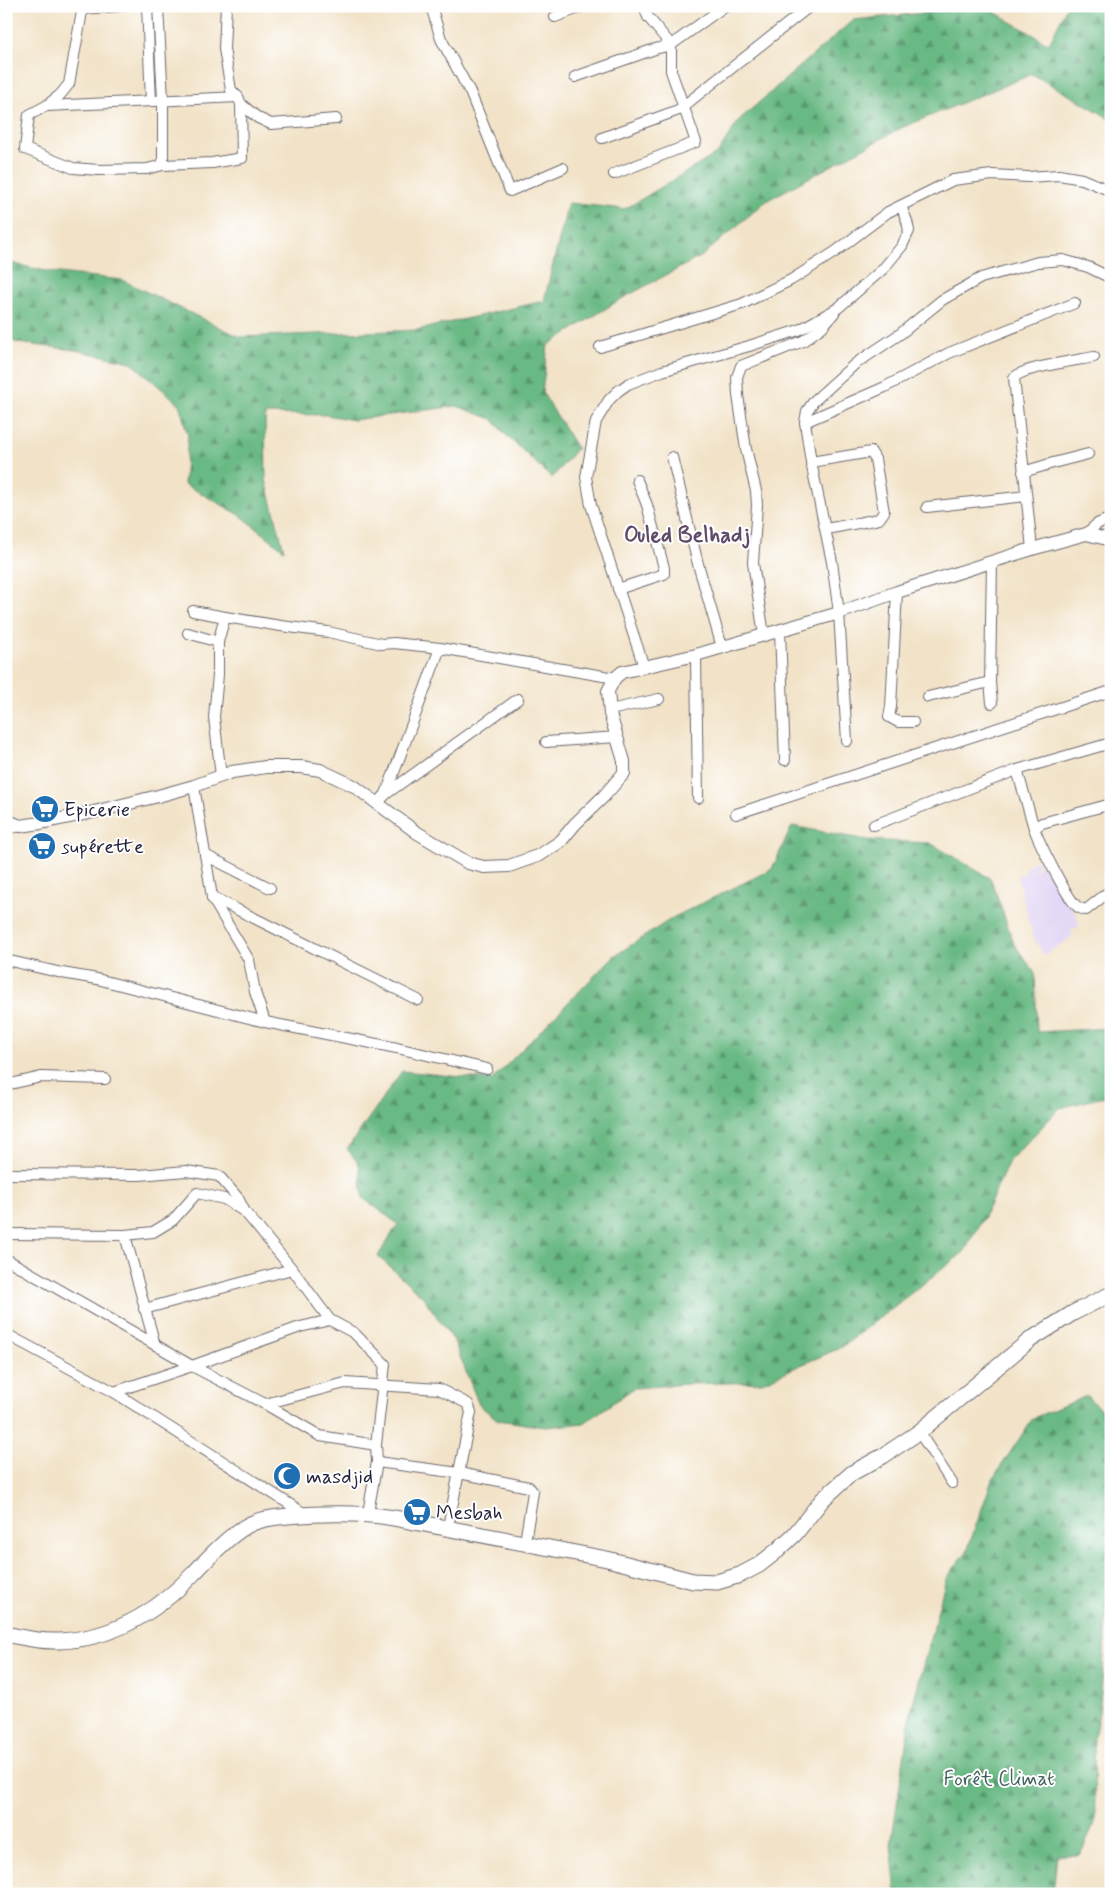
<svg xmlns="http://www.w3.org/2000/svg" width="1117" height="1900" viewBox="0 0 1117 1900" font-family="Mynerve,sans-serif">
  <defs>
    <pattern id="forest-firs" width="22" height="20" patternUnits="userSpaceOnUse" patternTransform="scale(1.25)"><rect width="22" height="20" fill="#69b984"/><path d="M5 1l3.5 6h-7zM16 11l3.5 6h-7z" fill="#56966d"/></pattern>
  </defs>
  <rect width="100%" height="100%" fill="#fff"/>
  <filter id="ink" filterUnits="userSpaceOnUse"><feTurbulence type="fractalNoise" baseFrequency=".02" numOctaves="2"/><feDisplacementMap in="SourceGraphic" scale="10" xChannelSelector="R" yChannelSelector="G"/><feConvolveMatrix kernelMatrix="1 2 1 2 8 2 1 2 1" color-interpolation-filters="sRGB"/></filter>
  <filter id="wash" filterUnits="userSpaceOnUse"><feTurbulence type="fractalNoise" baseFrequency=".0096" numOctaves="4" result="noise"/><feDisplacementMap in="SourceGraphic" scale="20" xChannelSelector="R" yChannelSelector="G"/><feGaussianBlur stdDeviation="1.12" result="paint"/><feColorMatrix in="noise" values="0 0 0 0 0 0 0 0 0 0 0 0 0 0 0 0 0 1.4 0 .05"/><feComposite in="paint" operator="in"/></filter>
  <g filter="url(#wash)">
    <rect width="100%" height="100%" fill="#f2e3c8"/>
    <polygon fill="#e0d4f4" points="1036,860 1039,865 1034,868 1037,872 1036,869 1042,865 1058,888 1061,888 1076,915 1079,926 1070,931 1073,936 1044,955 1034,939 1017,876 1026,873 1025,868"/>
    <g fill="url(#forest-firs)" stroke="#466e60">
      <polygon points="1067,6 1111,6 1111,122 1104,115 1032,74 901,128 766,201 702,256 621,299 548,345 542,392 577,448 552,478 506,435 492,419 457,406 353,420 327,415 265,414 266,480 284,550 240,515 184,484 188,435 179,404 131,362 75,350 18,343 6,339 6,262 50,272 122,280 240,337 417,330 544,301 568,203 625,209 718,153 739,120 853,20 986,7 1049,44"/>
      <polygon points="792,826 867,840 930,843 991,879 1014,944 1035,973 1037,1032 1111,1028 1111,1095 1060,1108 1009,1161 984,1217 964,1252 842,1347 762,1382 687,1384 634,1388 584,1423 546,1427 498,1420 479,1405 454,1341 423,1297 378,1256 398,1224 363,1198 359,1164 347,1149 402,1071 492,1080 613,957 674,917 772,869"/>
      <polygon points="1087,1396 1111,1419 1111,1544 1103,1669 1099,1712 1094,1738 1095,1823 1080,1855 1057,1855 1053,1894 896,1894 891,1845 911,1711 946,1579 967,1551 992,1480 1033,1418"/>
    </g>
  </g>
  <g filter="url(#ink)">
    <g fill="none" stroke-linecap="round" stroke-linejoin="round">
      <defs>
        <g id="minor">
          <polyline points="83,6 69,84 60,95 46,106 29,115 25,149 73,168 99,170 147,169 163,165 212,163 242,158 241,104"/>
          <polyline points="147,6 151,101"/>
          <polyline points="158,6 163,100 163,165"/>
          <polyline points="226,6 224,49 231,90 238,97 241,104 258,118 271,124 336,119"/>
          <polyline points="431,6 441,39 470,92 510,191 563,168"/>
          <polyline points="83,9 120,6"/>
          <polyline points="555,17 584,6"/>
          <polyline points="575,77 655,49 671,45 725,6"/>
          <polyline points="47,106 238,97"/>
          <polyline points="602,138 684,108 690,101 810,6"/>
          <polyline points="614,174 696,142 671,71 671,45 648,17 644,6"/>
          <polyline points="600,347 742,304 791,280 835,252 888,212 953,180 992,175 1028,177 1059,175 1082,179 1111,191"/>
          <polyline points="805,422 885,387 949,353 1075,303"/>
          <polyline points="672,457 698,564 722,647"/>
          <polyline points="811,462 871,452 875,459 884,512 879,519 826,529"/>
          <polyline points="1023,472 1053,463 1088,454"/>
          <polyline points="927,507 1026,496"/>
          <polyline points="1086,534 1097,524 1111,518"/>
          <path d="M1032,549L1014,378C1020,368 1080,360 1094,357"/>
          <polyline points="992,563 990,682 992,703"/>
          <polyline points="618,589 664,574 664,568 647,505 637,480"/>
          <polyline points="897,592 891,707 889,717 898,722 913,722"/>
          <polyline points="193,611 225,617 218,642 218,675 214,717 221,776"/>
          <polyline points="225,617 281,626 328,632 382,644 394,643 440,648 615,678"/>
          <polyline points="780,631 785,760"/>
          <polyline points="188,633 218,642"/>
          <polyline points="764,635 753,563 757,505 756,491 746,449 738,395 737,377 741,366 803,341 822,327 834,313"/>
          <polyline points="696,655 698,798"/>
          <polyline points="644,667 591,505 586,477 596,421 609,400 618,391 628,384 662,371 749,346 799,330 838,308 883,269 902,246 909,231 907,221 901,206"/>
          <polyline points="928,697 990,682"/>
          <polyline points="610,710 659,699"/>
          <polyline points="847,741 839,613 832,562 811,462 805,422 807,411 814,401 855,364 900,334 942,300 981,278 1038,262 1063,260 1088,267 1111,278"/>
          <polyline points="546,742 617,737"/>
          <polyline points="1017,770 1034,828"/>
          <polyline points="194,786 212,897 418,1000"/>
          <polyline points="386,794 518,699"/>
          <polyline points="377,804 386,794 440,648"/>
          <path d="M1111,804L1042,823L1034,828C1039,842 1068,901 1078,907C1081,909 1083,909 1086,910L1111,890"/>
          <polyline points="736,814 1111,691"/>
          <polyline points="874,825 1017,770 1111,743"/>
          <polyline points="6,829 20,826"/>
          <polyline points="205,855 270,888"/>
          <polyline points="212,898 249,960 255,992 265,1022"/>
          <polyline points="6,960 62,973 97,979 265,1022 397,1048 487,1069"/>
          <polyline points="6,1085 41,1077 105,1079"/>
          <polyline points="6,1174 140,1175 186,1171 219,1176 238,1198 245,1212 292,1269"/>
          <polyline points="6,1234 125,1235 153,1232 173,1220 197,1193 224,1199 245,1212"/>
          <polyline points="125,1235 155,1345"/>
          <polyline points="6,1259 192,1366 265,1404 320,1436 376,1445"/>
          <polyline points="330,1320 354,1333 385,1364 376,1445 377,1462 368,1513"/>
          <polyline points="6,1334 114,1392 305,1514"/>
          <polyline points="114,1392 192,1366 300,1327 330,1320 292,1269 144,1309"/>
          <polyline points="265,1404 345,1383 439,1389 468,1404 471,1412 448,1527"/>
          <polyline points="919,1432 952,1483"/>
          <polyline points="377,1462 459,1473 529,1487 533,1492 525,1542"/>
        </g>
        <polyline id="tertiary" points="6,820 20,826 41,823 94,812 158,796 194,786 232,772 266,767 301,767 320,770 354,786 416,832 468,863 484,867 509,866 540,855 561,841 575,824 604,796 624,773 624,761 610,714 608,691 615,678 622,672 696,655 764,635 839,613 897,592 1032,549 1086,534 1111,540"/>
        <path id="secondary" d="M6,1634C23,1638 41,1642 59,1641C113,1639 158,1611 194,1573C209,1557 235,1529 255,1522C265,1518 278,1517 288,1516C324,1513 359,1512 394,1518L607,1559L693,1581L717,1582L740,1575L759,1565L778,1550L795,1534L822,1500L852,1473L883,1456L919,1432L1030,1340L1073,1313L1111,1294"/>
      </defs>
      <use href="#minor" stroke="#6b666c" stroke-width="12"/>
      <use href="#tertiary" stroke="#6b666c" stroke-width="14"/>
      <use href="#secondary" stroke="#6b666c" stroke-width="17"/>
      <use href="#minor" stroke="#fff" stroke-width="10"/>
      <use href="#tertiary" stroke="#fff" stroke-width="12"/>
      <use href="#secondary" stroke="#fff" stroke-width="15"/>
    </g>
  </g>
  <defs>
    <symbol id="supermarket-disc" viewBox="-11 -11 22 22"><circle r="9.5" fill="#1f6fb2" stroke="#fff"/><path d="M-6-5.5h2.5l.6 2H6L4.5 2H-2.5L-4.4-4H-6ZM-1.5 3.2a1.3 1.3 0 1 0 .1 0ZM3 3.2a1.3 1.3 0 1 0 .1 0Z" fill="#fff"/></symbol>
    <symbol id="mosque-disc" viewBox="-11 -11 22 22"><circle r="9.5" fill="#1f6fb2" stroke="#fff"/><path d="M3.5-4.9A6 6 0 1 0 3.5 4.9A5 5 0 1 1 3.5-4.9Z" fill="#fff"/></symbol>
  </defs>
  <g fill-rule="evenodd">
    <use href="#supermarket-disc" x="29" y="793" width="32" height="32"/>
    <use href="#supermarket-disc" x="26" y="830" width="32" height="32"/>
    <use href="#mosque-disc" x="271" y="1460" width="32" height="32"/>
    <use href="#supermarket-disc" x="401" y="1496" width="32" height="32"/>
  </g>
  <g text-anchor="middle" stroke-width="4" stroke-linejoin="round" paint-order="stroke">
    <g font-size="20" fill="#22223b" stroke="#fff" text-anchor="start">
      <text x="64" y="816">Epicerie</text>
      <text x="61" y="853">supérette</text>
      <text x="306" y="1483">masdjid</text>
      <text x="436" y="1519">Mesbah</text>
    </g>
    <g font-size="20" fill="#44625d" stroke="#fff">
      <text x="999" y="1785">Forêt Climat</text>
    </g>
    <g font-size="22" font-weight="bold" fill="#5f4b68" stroke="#fff">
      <text x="687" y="542">Ouled Belhadj</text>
    </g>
  </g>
  <rect width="1117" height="1900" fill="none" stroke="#fff" stroke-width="25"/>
</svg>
